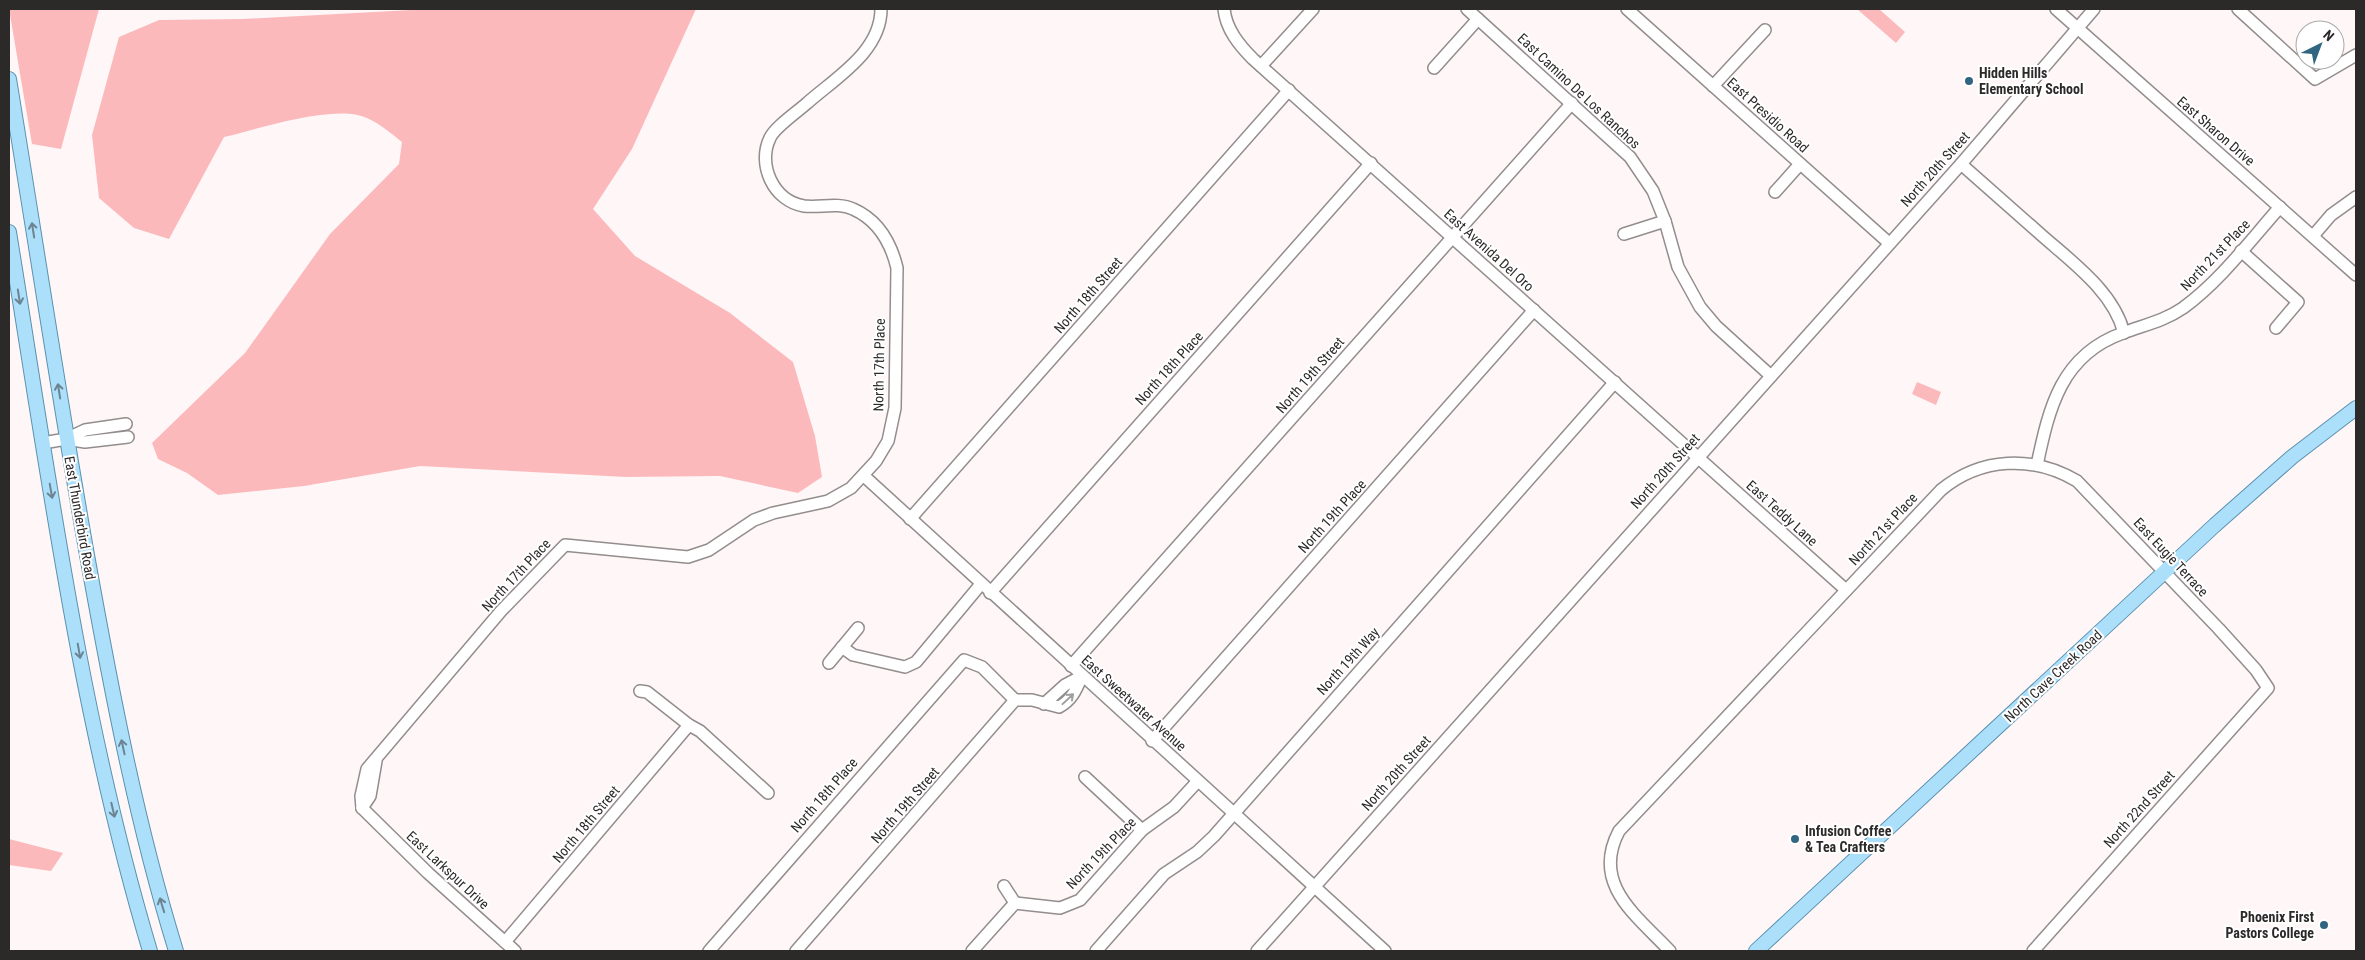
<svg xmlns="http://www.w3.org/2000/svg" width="2365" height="960" viewBox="0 0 2365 960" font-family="'Roboto Condensed',sans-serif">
  <rect width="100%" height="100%" fill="#fff7f7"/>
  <g fill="#fcb9bc">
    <polygon points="9,9 99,9 61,149 32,144"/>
    <path d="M429,9H696L632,149L593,209L635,256L730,313L793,362L815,436L822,477L798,493L720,476L626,477L420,466L304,486L218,495L187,473L158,459L152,443L245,353L330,234L399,164L402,142C392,134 379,123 367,118C335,103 259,129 224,137L169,239L134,228L99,198L92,135L119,37L159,20L243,19Z"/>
    <polygon points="1857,9 1879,9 1905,32 1896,43"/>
    <polygon points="1917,382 1941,392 1936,405 1912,394"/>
    <polygon points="9,839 63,853 51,871 9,865"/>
  </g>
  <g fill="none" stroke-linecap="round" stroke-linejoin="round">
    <defs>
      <g id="minor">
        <path d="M1224,9C1226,29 1239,45 1253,59L1846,590"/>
        <polyline points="1467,9 1630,157 1653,191 1665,221 1678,267 1700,307 1716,326 1771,376"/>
        <polyline points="1627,9 1889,243"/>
        <polyline points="2056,9 2356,275"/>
        <polyline points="2238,9 2315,79 2356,55"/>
        <polyline points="1261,66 1313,9"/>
        <polyline points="1434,68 1478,19"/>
        <polyline points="1713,86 1765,30"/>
        <path d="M1961,164C1986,186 2012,209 2038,232C2069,260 2113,290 2124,333"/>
        <polyline points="1775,192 1800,164"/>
        <polyline points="1624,234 1665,221"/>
        <polyline points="2313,236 2331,215 2356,197"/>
        <polyline points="2241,251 2298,302 2276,328"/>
        <polyline points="66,439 85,442 128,437"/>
        <polyline points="43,443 66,439 85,430 126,424"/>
        <path d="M2037,465C2049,408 2061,355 2123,333C2144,325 2164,321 2183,308C2220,281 2249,242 2280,207"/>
        <polyline points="864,476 1385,951"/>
        <polyline points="910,519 1289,90"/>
        <polyline points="990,593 1371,163"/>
        <polyline points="842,647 853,655 905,667 916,662 981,584"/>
        <polyline points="829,663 858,628"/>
        <polyline points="1071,666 1572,103"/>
        <polyline points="640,691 647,692 689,725 700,731 768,793"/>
        <polyline points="1044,704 1065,685 1082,676"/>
        <polyline points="1152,741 1534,310"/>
        <polyline points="1085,777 1142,830"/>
        <path d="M362,808L361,796L367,769L501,611L565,545L688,557L709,550L754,520L773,513L828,501L851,488L876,461L888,441L895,408L897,268C891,243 878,220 853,209C838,202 820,208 804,206C773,201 757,164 770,138C774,128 797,112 806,104C835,78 881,52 881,9"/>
        <polyline points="362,808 428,873 515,951"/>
        <polyline points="362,808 370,796 376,761"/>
        <polyline points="1004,886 1015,903"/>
        <polyline points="505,942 689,725"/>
        <polyline points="709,951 964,660 982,667 1015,700"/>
        <path d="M796,951L1015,700H1032L1059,707C1072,700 1076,690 1082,676"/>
        <polyline points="972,951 1015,903 1060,908 1080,900 1142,830 1174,807 1197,782"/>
        <polyline points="1096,951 1164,874 1197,852 1214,836 1615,382"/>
        <polyline points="1257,951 1961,164 2094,9"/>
        <path d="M1670,951C1636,915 1591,884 1619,831L1941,490C1981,457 2033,455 2077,481L2219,629L2256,670L2268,688L2033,951"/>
      </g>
      <g id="major">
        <path d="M9,79C35,238 59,397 87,555C111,689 136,821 176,951"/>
        <path d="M9,232C48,472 80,717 150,951"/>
        <polyline points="1756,951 2215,525 2292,457 2356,408"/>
      </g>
    </defs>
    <use href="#minor" stroke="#938d8d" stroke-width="14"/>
    <use href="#major" stroke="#5b91af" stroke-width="16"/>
    <use href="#minor" stroke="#fff" stroke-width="11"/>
    <use href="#major" stroke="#acdffa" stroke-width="14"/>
  </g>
  <defs><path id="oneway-shaft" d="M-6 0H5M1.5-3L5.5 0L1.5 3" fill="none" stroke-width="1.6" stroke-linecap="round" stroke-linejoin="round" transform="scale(1.25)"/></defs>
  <g stroke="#6c8492">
    <use href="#oneway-shaft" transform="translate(33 230) rotate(-99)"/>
    <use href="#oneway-shaft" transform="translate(19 297) rotate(81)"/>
    <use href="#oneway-shaft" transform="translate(59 391) rotate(-99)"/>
    <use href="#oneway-shaft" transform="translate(51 491) rotate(80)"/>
    <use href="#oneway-shaft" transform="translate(79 651) rotate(80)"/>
    <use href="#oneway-shaft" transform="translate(123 747) rotate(-102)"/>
    <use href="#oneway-shaft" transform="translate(113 810) rotate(77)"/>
    <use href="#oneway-shaft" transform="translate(162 905) rotate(-107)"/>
  </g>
  <use stroke="#a09f9f" href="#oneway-shaft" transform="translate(1068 699) rotate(-43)"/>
  <g fill="#316682" stroke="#fff" stroke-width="2">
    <circle cx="1969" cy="81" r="5"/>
    <circle cx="1795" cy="839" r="5"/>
    <circle cx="2324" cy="925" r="5"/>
  </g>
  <g text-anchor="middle" stroke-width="4" stroke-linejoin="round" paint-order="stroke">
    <g font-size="14" font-weight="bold" fill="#2c2929" stroke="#fff" text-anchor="start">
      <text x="1979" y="78">Hidden Hills<tspan x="1979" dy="16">Elementary School</tspan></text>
      <text x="1805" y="836">Infusion Coffee<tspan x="1805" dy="16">&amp; Tea Crafters</tspan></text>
      <text x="2314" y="922" text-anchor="end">Phoenix First<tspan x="2314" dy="16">Pastors College</tspan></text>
    </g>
    <g font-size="14" fill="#2c2929" stroke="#fff">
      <text transform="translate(1579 91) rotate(43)" y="5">East Camino De Los Ranchos</text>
      <text transform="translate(1768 115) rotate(42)" y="5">East Presidio Road</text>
      <text transform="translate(2216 131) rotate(41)" y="5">East Sharon Drive</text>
      <text transform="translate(1935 169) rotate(-48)" y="5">North 20th Street</text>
      <text transform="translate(1489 250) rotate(42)" y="5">East Avenida Del Oro</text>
      <text transform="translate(2215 255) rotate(-46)" y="5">North 21st Place</text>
      <text transform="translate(1088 295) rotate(-49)" y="5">North 18th Street</text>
      <text transform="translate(879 365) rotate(-89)" y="5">North 17th Place</text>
      <text transform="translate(1169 368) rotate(-48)" y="5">North 18th Place</text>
      <text transform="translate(1310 375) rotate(-49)" y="5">North 19th Street</text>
      <text transform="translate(1665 471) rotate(-48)" y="5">North 20th Street</text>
      <text transform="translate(1782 513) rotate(42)" y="5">East Teddy Lane</text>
      <text transform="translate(1332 516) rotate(-48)" y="5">North 19th Place</text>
      <text transform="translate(80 518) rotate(80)" y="5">East Thunderbird Road</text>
      <text transform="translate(1883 529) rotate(-47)" y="5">North 21st Place</text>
      <text transform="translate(2171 557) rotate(47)" y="5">East Eugie Terrace</text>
      <text transform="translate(516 575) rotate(-47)" y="5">North 17th Place</text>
      <text transform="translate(1348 661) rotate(-48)" y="5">North 19th Way</text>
      <text transform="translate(2053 676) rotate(-43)" y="5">North Cave Creek Road</text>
      <text transform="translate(1134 703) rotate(42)" y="5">East Sweetwater Avenue</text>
      <text transform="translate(1396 773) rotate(-48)" y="5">North 20th Street</text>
      <text transform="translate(824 795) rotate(-49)" y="5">North 18th Place</text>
      <text transform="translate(905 805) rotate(-49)" y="5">North 19th Street</text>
      <text transform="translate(2139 809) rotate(-48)" y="5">North 22nd Street</text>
      <text transform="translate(586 824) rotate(-50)" y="5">North 18th Street</text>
      <text transform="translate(1101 853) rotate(-46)" y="5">North 19th Place</text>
      <text transform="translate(448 870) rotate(43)" y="5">East Larkspur Drive</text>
    </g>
  </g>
  <rect width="2365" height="960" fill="none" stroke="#2c2929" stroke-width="20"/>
  <g transform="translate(2320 45) rotate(42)"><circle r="24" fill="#ffffff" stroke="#aba9a9"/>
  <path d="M0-4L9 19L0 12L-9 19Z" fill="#316682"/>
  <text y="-8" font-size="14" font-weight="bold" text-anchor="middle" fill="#2c2929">N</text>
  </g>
</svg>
